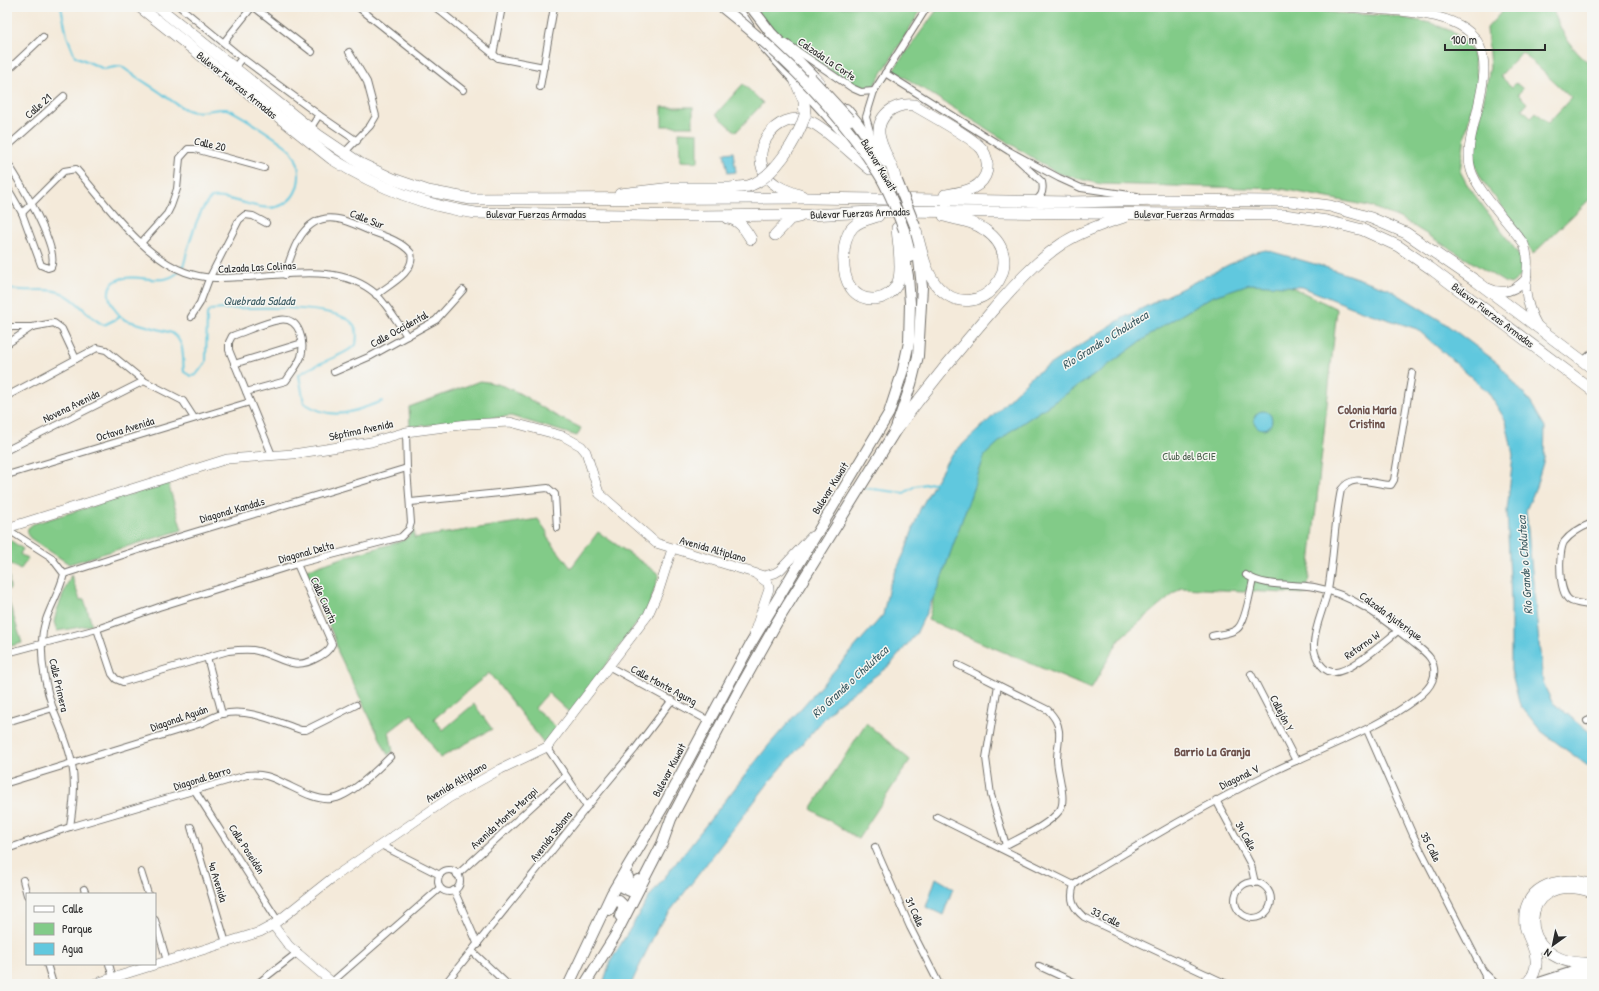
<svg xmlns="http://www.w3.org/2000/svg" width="1599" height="991" viewBox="0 0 1599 991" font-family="'Patrick Hand',sans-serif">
  <rect width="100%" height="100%" fill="#f6f6f2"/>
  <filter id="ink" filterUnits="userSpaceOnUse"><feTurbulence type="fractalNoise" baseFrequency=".025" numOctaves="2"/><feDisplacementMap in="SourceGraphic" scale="8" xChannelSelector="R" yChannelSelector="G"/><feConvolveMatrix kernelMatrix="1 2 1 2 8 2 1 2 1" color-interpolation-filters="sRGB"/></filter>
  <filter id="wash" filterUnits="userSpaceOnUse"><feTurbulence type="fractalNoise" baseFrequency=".012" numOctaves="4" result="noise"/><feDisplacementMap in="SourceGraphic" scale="16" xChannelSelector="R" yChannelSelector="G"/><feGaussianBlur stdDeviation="0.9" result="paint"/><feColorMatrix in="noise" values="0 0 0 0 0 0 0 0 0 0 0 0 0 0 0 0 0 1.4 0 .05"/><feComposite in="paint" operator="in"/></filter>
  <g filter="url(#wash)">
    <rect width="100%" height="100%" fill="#f4eada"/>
    <g fill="#82cb88" stroke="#567b5a" fill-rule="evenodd">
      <polygon points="754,7 923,7 874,86 865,89 857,89 773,32"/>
      <polygon points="939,7 1297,7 1336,13 1392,16 1431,23 1451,31 1465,41 1472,51 1478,80 1465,136 1460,171 1468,186 1520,256 1523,266 1521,276 1511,284 1504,282 1402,219 1369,206 1282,189 1100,184 1057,173 893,70"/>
      <path d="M1506,7H1552C1560,30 1571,51 1592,65V197L1533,254C1523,238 1513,222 1502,207C1490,189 1475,177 1473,154L1490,67L1487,28ZM1522,52L1571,98L1548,123L1536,112L1531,117L1522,109L1527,103L1518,94L1523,89L1516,83L1512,87L1500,76Z"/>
      <polygon points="743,84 763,103 736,132 716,114"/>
      <rect x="662" y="107" width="31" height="19"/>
      <polygon points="679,132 698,133 698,162 680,161"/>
      <polygon points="1275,279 1337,309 1307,594 1181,588 1120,638 1091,689 928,620 959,506 976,465 1019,407 1210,290"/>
      <path d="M480,381C509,384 524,396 548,411C558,418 570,422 581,428L577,436L511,416L410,427L409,407Z"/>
      <polygon points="168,483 182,530 69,564 30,538 27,534 28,528 33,524"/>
      <polygon points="538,519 547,532 547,537 571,568 598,532 659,574 649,607 570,713 548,693 535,708 557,728 544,743 489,673 434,719 443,730 474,704 492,729 440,758 412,714 389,732 393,751 388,755 338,652 335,639 304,571 345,557 402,541 409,536 414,529 414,538"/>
      <polygon points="7,538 23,549 20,554 28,559 20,570 8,562 10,589 7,590"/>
      <polygon points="71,575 80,600 84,599 92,625 57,631 54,622 57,610"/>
      <polygon points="7,596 22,643 7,647"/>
      <polygon points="866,723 910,760 858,839 811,809"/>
    </g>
    <g fill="#61c8de" stroke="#467a84">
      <polygon points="733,152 736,172 728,173 724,153"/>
      <polygon points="1266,250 1325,267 1389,289 1443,322 1498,363 1531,403 1545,427 1544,459 1535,490 1526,510 1543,683 1552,702 1592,734 1592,769 1541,731 1520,705 1511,670 1511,602 1507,511 1513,455 1506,421 1488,392 1417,329 1359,310 1302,287 1249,284 1211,297 1158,329 1093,376 1012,430 985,455 938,588 916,634 890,665 836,705 770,781 658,927 631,984 603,984 610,962 650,896 768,746 883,615 889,586 906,549 920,509 950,456 989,420 1032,376 1121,319 1252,253"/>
      <circle cx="1263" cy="420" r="9"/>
      <polygon points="936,878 953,888 943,915 926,907"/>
    </g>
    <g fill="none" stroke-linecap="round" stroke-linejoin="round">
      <g stroke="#61c8de" stroke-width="2">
        <path d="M61,7L67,36L75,56L104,69L121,66C134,76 148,84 161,93C169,99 178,106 187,110C199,115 213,108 226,109C234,110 288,145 292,152C303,168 302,195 282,205C262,215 232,194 211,198C198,211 192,235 187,251C186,256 185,262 183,266C168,291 141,272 120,279C99,286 112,311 125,320L172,333C186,343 182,357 184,372L191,376L196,375L206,362L207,314L210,310C236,308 339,302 354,325C358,331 357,338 356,345C339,359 316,362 299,375L304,403C334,422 352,412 383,401"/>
        <path d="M7,288C25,294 45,286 62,293C79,300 88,318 104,325L120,317"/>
        <polyline points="864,488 904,493 915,486 937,482"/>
      </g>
    </g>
  </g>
  <g filter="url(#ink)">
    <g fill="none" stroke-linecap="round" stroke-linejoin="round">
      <defs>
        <g id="street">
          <polyline points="180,7 242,58 234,68"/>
          <polyline points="254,7 312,52"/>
          <polyline points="358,7 463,90"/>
          <polyline points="435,7 498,58 544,67"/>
          <polyline points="224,42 252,7"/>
          <polyline points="786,43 852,88 861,92 874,91"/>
          <polyline points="493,55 502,7"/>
          <polyline points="242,58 319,115 357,141"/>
          <polyline points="7,71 43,37"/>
          <polyline points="885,73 1009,151 1059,178 1081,188 1137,196"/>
          <polyline points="540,87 554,7"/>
          <polyline points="310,129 319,115"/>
          <polyline points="872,138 866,117 874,91 927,7"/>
          <polyline points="7,147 64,96"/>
          <polyline points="344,153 370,126 376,116 367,82 349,52"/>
          <path d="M1013,155L1042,182C1044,191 1042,197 1034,201"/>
          <path d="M7,162C18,179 61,249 51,267L48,268L41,265L22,213L7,187"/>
          <path d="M22,213L64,171L76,169C107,204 140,255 185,272C207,280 223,278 245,277C288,275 341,263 376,294C388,306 397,322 407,336"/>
          <polyline points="141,243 167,214 171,206 177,189 180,158 188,149 195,149 264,168"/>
          <path d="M285,275C292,250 304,212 338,219C349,221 360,227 370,231C384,236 401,241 411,253C416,272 389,285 376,295"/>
          <polyline points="191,317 200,303 209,279 239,220 245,215 253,216 266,223"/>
          <polyline points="7,327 32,327 54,323 62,329 76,359 97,348 106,350 144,381 183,401 194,418"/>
          <polyline points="7,344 32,327"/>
          <polyline points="1583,361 1592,353"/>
          <polyline points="234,364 302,343"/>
          <polyline points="334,372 371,356 436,320 463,290"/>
          <path d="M246,392L286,381C291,373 298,365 301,357C305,342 300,316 279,320C263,323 247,331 232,336L229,342V350L272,455"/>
          <polyline points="7,396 76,359"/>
          <polyline points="7,450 144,381"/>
          <polyline points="7,475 250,402"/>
          <polyline points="411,502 548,488 555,494 557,528"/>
          <path d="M1592,523C1582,527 1571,533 1564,542C1558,552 1558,595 1571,601C1575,603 1587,605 1592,605"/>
          <path d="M7,529L51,557L64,574C58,599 42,616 42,643C41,665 46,688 53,709C60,727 69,745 72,764C76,785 73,806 70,827"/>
          <polyline points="64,574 185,535 407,468"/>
          <path d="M97,629L112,674L116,679L123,682L228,651C236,650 245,649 253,650C278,654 291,673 317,658C324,654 329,651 332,644L297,564"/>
          <path d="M1398,631C1384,642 1348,675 1332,672C1320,670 1313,653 1314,643C1315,625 1324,608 1328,590C1334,557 1334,523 1341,490C1353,472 1373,485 1391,485L1394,480L1412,373"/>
          <path d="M1212,636C1220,634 1231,634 1237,629C1246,622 1250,591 1253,580"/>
          <polyline points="7,653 97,629 159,607 297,564 401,537 409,529 411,523 407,468 406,432"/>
          <polyline points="207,657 222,714"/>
          <path d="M958,665L1048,710C1054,717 1058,722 1059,731C1060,740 1057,750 1057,759C1057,772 1067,799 1060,810C1048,826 1018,838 1001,848"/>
          <polyline points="610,667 709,721"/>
          <polyline points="1251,674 1296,761"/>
          <polyline points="998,685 986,758 991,795 1006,845"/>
          <polyline points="1587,721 1592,719"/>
          <polyline points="7,722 53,708"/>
          <polyline points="1367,730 1413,835 1483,971 1496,984"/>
          <polyline points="547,747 587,807"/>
          <path d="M7,783L202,723C208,720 216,715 222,714C250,708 276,722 301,730H306L356,705"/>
          <polyline points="195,791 278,921"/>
          <polyline points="1216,800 1251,865 1255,883"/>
          <path d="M937,817L1074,885C1069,899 1073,908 1084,917L1227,984"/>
          <polyline points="191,827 226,943"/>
          <polyline points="381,845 440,875"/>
          <polyline points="875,847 910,927 939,984"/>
          <path d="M7,849L70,827L247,775C262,773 272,777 285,784C298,790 317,801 331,799C349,798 378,769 390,757"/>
          <circle cx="449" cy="881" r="11"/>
          <polyline points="141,872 148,894"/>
          <polyline points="457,875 565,776"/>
          <polyline points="23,880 27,895"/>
          <circle cx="1253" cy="900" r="18"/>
          <path d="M1074,885L1083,878C1145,841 1207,804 1272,772C1321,748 1374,731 1417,698C1431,688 1440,674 1430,658C1426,652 1417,646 1411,641C1382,618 1352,594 1314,587C1292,583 1266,588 1246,575"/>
          <polyline points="84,889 86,894"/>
          <polyline points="454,890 478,945"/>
          <polyline points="155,920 167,961"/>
          <polyline points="473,952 507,984"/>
          <polyline points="47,964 53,984"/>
          <polyline points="109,964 113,978"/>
          <polyline points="1039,966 1078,984"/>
          <polyline points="1484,972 1486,984"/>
          <polyline points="332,982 440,888"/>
          <polyline points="257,984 298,952"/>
          <polyline points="445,984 587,807 635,749 672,700"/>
          <polyline points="1200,984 1208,975"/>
        </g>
        <g id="secondary">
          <path d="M1347,7C1382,11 1465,7 1480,47C1488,66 1482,88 1478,107C1474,127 1465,150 1471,170C1477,191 1510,224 1524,244C1531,264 1525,272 1526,291C1527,304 1532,316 1538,327"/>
          <path d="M1488,288C1504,296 1516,290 1527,278"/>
          <polyline points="7,528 227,459 293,454 371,442 406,432 468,424 510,422 563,436 581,446 586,452 599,493 656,543 764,576 775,573 780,570 812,536"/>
          <polyline points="754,633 769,589 768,583 757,575"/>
          <polyline points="273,925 289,946 334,984"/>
          <polyline points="93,984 260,932 273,925 331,879 449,798 501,769 547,747 648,615 659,590 672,549"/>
        </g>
        <g id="primary">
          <polyline points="736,7 749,27"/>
          <polyline points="751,7 771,33 819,82"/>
          <polyline points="764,46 849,139"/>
          <polyline points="846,109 856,121 885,162"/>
          <polyline points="904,230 911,257"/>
          <polyline points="628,877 623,885 623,888 630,891 638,880"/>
          <polyline points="609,910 614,901 618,900 624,906 620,916"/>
          <polyline points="569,984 612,893 663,807 750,645 889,413 903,370 909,342 910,303 908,276 903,250"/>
          <polyline points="585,984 615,936 662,844 671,819 740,688 777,622 895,431 911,384 918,356 922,287 918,251"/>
          <polyline points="1536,984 1570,973 1592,962"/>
          <polyline points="1563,984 1592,971"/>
          <polyline points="1585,984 1592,980"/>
        </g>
        <g id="highway">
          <path d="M140,7L332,159C377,187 423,206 476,213L696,216L809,215L893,211L1284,215L1327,221L1363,230L1398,246L1430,268L1592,390"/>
          <polyline points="158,7 318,135 361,164 393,179 428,191 471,199 810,198 1070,202 1166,200 1290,201 1330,206 1371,218 1406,233 1476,281 1592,368"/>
          <polyline points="796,82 804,101 805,115"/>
          <path d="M895,177C890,155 866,132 888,112C896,105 904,104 914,105C930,115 971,136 982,149C986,155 988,163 987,170C983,190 962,192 945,195"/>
          <polyline points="620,194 672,188 730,188 748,186"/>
          <path d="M802,196C793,193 784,190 776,185C740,161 774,104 813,123C829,131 855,157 870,169"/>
          <path d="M878,216C869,219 860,220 853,227C841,239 841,275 851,288C863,305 890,302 898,282C903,269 898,242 897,228"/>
          <path d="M727,218C739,219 745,229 751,239"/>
          <path d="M916,231C921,248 925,273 938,287C977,329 1034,263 985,230C973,221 958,220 944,216"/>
          <polyline points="775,235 790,219 799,217"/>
          <path d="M895,431C926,390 958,350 992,311C1013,287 1036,261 1063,243C1082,231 1102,224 1124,217"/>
          <path d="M1590,963C1512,967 1515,866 1592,892"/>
          <path d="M1526,984C1532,978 1537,969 1536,960C1536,948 1527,937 1525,925C1521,888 1556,876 1586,883"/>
        </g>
      </defs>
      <use href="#street" stroke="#716e68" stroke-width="8"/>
      <use href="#secondary" stroke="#716e68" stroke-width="10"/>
      <use href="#primary" stroke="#716e68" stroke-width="12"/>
      <use href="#highway" stroke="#716e68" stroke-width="12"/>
      <use href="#street" stroke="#fff" stroke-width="6"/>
      <use href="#secondary" stroke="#fff" stroke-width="9"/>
      <use href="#primary" stroke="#fff" stroke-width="10"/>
      <use href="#highway" stroke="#fff" stroke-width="11"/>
      <defs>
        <g id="primary-bridge">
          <path d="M722,7C782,54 838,109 879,174C890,192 897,211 904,230"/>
          <polyline points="811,78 850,120"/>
          <polyline points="897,181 915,226"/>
        </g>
        <path id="highway-bridge" d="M748,186C773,179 798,139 805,115"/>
      </defs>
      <use href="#primary-bridge" stroke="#716e68" stroke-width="12" stroke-linecap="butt"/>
      <use href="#highway-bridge" stroke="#716e68" stroke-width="12" stroke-linecap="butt"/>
      <use href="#primary-bridge" stroke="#fff" stroke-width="10"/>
      <use href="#highway-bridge" stroke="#fff" stroke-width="11"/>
    </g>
  </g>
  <g text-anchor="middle" stroke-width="3" stroke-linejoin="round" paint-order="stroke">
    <g font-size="11" fill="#2b2b2b" stroke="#f6f6f2">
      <text transform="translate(827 59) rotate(34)" y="4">Calzada La Corte</text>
      <text transform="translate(237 85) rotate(39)" y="4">Bulevar Fuerzas Armadas</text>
      <text transform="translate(38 106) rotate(-42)" y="4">Calle 21</text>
      <text transform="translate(210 144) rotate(12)" y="4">Calle 20</text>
      <text transform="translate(879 165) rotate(59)" y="4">Bulevar Kuwait</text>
      <text transform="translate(860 213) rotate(-2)" y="4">Bulevar Fuerzas Armadas</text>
      <text x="536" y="218">Bulevar Fuerzas Armadas</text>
      <text x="1184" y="218">Bulevar Fuerzas Armadas</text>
      <text transform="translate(367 219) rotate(21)" y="4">Calle Sur</text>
      <text transform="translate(257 267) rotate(-3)" y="4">Calzada Las Colinas</text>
      <text transform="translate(1493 315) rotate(37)" y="4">Bulevar Fuerzas Armadas</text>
      <text transform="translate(399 329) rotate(-29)" y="4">Calle Occidental</text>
      <text transform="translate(71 406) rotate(-26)" y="4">Novena Avenida</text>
      <text transform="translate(125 429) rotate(-17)" y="4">Octava Avenida</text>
      <text transform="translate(361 430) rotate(-12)" y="4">Séptima Avenida</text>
      <text transform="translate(830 488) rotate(-58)" y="4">Bulevar Kuwait</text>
      <text transform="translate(232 510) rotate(-16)" y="4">Diagonal Kandals</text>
      <text transform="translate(713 549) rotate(16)" y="4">Avenida Altiplano</text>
      <text transform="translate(306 552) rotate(-15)" y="4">Diagonal Delta</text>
      <text transform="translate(324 600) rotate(66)" y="4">Calle Cuarta</text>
      <text transform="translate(1391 616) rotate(36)" y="4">Calzada Ajuterique</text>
      <text transform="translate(1362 645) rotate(-35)" y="4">Retorno W</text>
      <text transform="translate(59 685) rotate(77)" y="4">Calle Primera</text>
      <text transform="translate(664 685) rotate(28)" y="4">Calle Monte Agung</text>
      <text transform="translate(1282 713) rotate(63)" y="4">Callejón Y</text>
      <text transform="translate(179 718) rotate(-19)" y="4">Diagonal Aguán</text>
      <text transform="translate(669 770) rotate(-62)" y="4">Bulevar Kuwait</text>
      <text transform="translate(1239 777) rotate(-26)" y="4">Diagonal V</text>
      <text transform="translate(202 778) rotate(-17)" y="4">Diagonal Barro</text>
      <text transform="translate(456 782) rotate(-31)" y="4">Avenida Altiplano</text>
      <text transform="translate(504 818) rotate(-42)" y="4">Avenida Monte Merapi</text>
      <text transform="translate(551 836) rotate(-52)" y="4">Avenida Sabana</text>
      <text transform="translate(1246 836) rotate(61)" y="4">34 Calle</text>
      <text transform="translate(1431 847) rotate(63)" y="4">35 Calle</text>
      <text transform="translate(247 849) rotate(57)" y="4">Calle Poseidón</text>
      <text transform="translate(218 882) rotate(73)" y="4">4a Avenida</text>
      <text transform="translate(915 912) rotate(66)" y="4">31 Calle</text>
      <text transform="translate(1106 917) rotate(26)" y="4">33 Calle</text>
    </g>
    <g font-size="11" fill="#455b47" stroke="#f6f6f2">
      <text x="1189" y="460">Club del BCIE</text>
    </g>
    <g font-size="12" font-style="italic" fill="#3b5a61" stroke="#f6f6f2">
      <text x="259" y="305">Quebrada Salada</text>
      <text transform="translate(1105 340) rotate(-32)" y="4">Río Grande o Choluteca</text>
      <text transform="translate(1525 565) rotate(-94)" y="4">Río Grande o Choluteca</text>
      <text transform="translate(850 682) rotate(-43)" y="4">Río Grande o Choluteca</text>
    </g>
    <g font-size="12" font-weight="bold" fill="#6d524c" stroke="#f6f6f2">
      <text x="1367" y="414">Colonia María<tspan x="1367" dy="14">Cristina</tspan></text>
    </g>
    <g font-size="13" font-weight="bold" fill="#6d524c" stroke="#f6f6f2">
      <text x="1212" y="756">Barrio La Granja</text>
    </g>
  </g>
  <rect width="1599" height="991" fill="none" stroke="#f6f6f2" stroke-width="24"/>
  <rect x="26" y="893" width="130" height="72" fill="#f6f6f2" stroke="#a5a5a2"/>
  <rect x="34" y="906" width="20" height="6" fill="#ffffff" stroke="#a5a5a2"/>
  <text x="62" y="913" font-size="12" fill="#2b2b2b">Calle</text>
  <rect x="34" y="923" width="20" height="12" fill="#82cb88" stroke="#a5a5a2"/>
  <text x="62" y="933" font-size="12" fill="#2b2b2b">Parque</text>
  <rect x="34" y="943" width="20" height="12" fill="#61c8de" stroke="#a5a5a2"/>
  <text x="62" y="953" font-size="12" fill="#2b2b2b">Agua</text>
  <g transform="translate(1553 945) rotate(213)" stroke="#f6f6f2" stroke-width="3" paint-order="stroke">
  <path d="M0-3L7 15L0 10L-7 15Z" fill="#2b2b2b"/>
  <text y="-6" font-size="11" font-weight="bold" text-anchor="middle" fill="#2b2b2b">N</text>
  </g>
  <path d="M1445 44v6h100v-6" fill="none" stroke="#2b2b2b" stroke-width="2"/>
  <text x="1451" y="44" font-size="12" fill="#2b2b2b" stroke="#f6f6f2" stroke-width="3" paint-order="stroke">100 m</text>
</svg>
